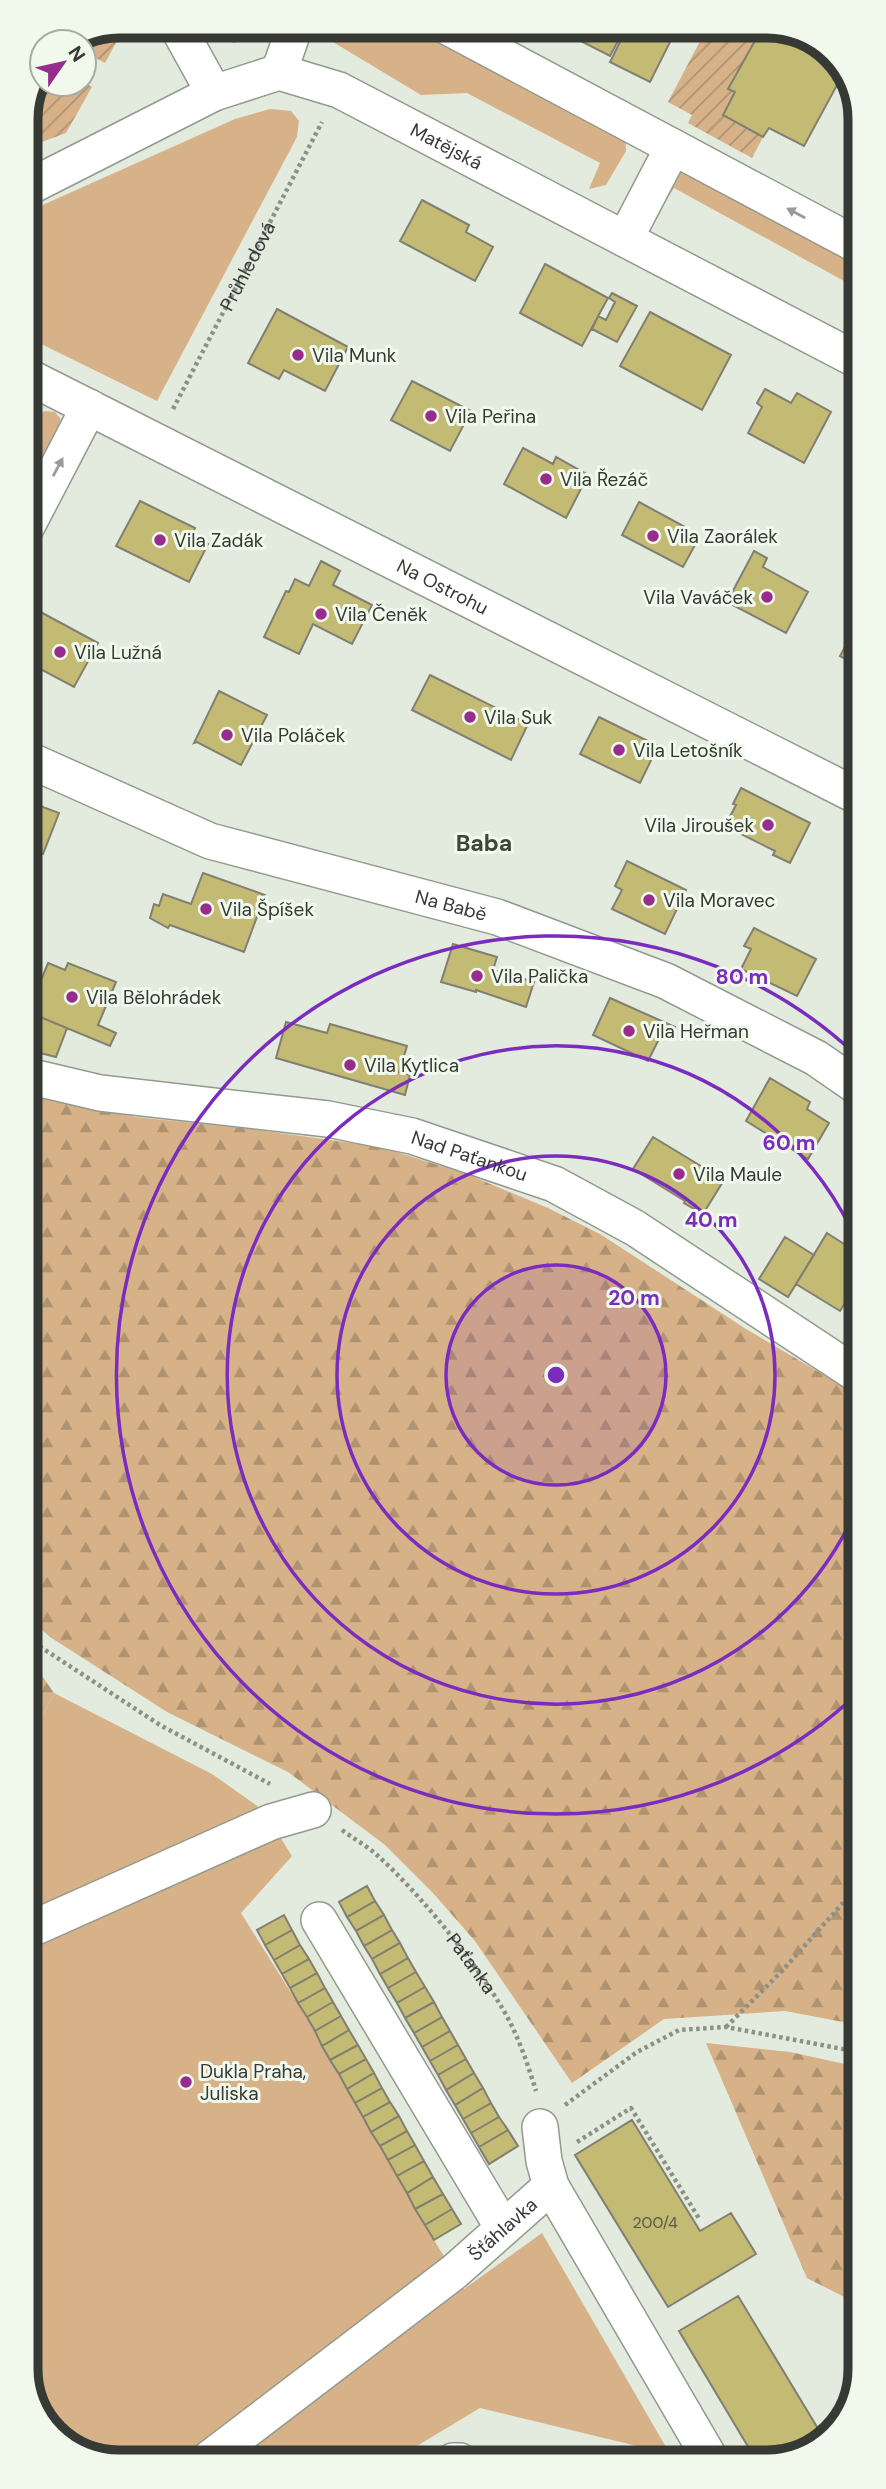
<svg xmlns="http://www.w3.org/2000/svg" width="886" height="2489" font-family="'DM Sans',sans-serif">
<defs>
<pattern id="forest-firs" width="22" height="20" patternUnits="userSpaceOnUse" patternTransform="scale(1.75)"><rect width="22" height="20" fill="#d7b288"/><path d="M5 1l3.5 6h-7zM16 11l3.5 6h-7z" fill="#af9270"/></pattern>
<pattern id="garden-furrows" width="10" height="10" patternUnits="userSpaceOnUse" patternTransform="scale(1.75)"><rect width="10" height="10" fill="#d7b288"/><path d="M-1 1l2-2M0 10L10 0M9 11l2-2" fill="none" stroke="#af9270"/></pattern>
</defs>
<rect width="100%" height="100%" fill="#e3ebde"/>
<!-- grass -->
<path fill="#d7b288" d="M 214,26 L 256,26 L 235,43 L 221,39 Z
M 319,26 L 428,26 L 625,130 L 626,151 L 606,185 L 589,189 L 600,163 L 467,93 L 421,95 L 318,33 Z
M 270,109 L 291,111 L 299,121 L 297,137 L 157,401 L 27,337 L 27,212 L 235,119 Z
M 680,160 L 857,257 L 857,288 L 674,188 L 654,220 Z
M 45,411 L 55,412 L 60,418 L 61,424 L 27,492 L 27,436 L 39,414 Z
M 54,1693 L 212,1774 L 263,1810 L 292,1856 L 241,1913 L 315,2031 L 434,2240 L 464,2289 L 542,2233 L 670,2454 L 480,2408 L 392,2461 L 113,2463 L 58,2440 L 30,2394 L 29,1743 Z"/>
<!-- forest -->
<path fill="url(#forest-firs)" d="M 28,1095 L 136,1117 L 251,1129 L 381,1147 L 469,1175 L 548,1208 L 600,1234 L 746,1329 L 858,1395 L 859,2025 L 785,2011 L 664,2019 L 572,2083 L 475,1941 L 433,1893 L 385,1845 L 288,1772 L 167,1712 L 50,1637 L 28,1618 Z
M 29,1662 L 38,1670 L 54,1693 L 29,1743 Z
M 706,2043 L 790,2052 L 859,2067 L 860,2305 L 807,2278 Z"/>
<!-- garden -->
<path fill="url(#garden-furrows)" d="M 119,26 L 125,26 L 105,63 L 84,52 L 84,42 L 81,42 Z
M 708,26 L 771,26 L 767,34 L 760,30 L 729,88 L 735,92 L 723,115 L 763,137 L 752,158 L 688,123 L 692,115 L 668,102 Z
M 42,79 L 42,84 L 84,82 L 92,87 L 66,133 L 26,148 L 26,114 Z"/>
<!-- building -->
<path fill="#c3ba73" stroke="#807f72" stroke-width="2" d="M 579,26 L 626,26 L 610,56 L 573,37 Z
M 628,26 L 678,26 L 650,82 L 610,62 Z
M 771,26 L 828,49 L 843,74 L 804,146 L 769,128 L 763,137 L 723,115 L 735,92 L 728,89 L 761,30 L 767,34 Z
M 422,200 L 469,225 L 466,232 L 493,247 L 475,281 L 400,241 Z
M 545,264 L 608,298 L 582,346 L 520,313 Z
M 612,293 L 637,306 L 617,342 L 592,329 L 598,316 L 606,320 L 615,302 L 609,298 Z
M 277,309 L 348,347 L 325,391 L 284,370 L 279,379 L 248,363 Z
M 650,312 L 731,355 L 702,410 L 620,366 Z
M 412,381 L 471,411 L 450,451 L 391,420 Z
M 765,389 L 791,403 L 797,393 L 831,412 L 804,463 L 748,433 L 762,407 L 757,403 Z
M 523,448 L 553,464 L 556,457 L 588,475 L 566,518 L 504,484 Z
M 140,501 L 195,528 L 192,535 L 208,544 L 189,582 L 116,546 Z
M 639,502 L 685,527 L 680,537 L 695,545 L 683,567 L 622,535 Z
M 754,551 L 767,558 L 763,567 L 808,592 L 786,633 L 727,602 Z
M 321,561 L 340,571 L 333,585 L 372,605 L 352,644 L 313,624 L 299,654 L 264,637 L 286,591 L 289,592 L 295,579 L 309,586 Z
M 35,609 L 98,643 L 74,687 L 27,662 L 27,623 Z
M 857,624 L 857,665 L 840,656 Z
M 430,675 L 528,724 L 511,760 L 412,710 Z
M 219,691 L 267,715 L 241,765 L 197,742 L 194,743 Z
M 599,717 L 658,746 L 640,783 L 580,754 Z
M 741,788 L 810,823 L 790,863 L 773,855 L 775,851 L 725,826 L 736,805 L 733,804 Z
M 27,801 L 59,813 L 43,854 L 27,848 Z
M 627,861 L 686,890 L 665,934 L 612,909 L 622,890 L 615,886 Z
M 203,873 L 265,895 L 244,952 L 170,925 L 168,928 L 150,918 L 154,904 L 159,906 L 163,894 L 191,904 Z
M 754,928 L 816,959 L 797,996 L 741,969 L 751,949 L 744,946 Z
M 453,944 L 497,957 L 493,970 L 534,982 L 526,1007 L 476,990 L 476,992 L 441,982 Z
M 48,963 L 65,970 L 68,963 L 116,982 L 98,1025 L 116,1033 L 110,1046 L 28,1012 Z
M 610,998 L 675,1027 L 672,1033 L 664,1029 L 648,1061 L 593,1035 Z
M 28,1012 L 67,1028 L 56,1057 L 28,1050 Z
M 286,1022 L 327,1033 L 330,1024 L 407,1046 L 399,1072 L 410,1075 L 405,1095 L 276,1058 Z
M 770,1078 L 810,1102 L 807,1109 L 829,1123 L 808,1159 L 746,1121 Z
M 653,1137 L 724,1180 L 703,1214 L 684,1203 L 685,1201 L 633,1169 Z
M 827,1233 L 858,1253 L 858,1282 L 840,1311 L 796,1284 Z
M 785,1237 L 814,1255 L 788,1297 L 759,1279 Z
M 367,1886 L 375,1901 L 347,1917 L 339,1902 Z
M 375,1901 L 384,1915 L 356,1931 L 347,1917 Z
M 284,1915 L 292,1930 L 265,1945 L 257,1930 Z
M 384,1915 L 392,1930 L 364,1946 L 356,1931 Z
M 292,1930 L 300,1945 L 274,1960 L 265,1945 Z
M 392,1930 L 400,1943 L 372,1959 L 364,1946 Z
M 400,1943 L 408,1958 L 380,1974 L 372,1959 Z
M 300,1945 L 309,1959 L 282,1974 L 274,1960 Z
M 408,1958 L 416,1972 L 388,1988 L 380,1974 Z
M 309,1959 L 317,1973 L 290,1988 L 282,1974 Z
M 416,1972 L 425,1987 L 397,2003 L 388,1988 Z
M 317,1973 L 325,1988 L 298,2003 L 290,1988 Z
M 425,1987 L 434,2002 L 405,2018 L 397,2003 Z
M 325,1988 L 333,2002 L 307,2017 L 298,2003 Z
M 333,2002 L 341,2016 L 315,2031 L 307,2017 Z
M 434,2002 L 442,2017 L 414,2033 L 405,2018 Z
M 341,2016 L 349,2030 L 322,2046 L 315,2031 Z
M 442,2017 L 450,2031 L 422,2047 L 414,2033 Z
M 349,2030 L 358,2045 L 330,2060 L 322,2046 Z
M 450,2031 L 458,2045 L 430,2061 L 422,2047 Z
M 358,2045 L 366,2059 L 339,2074 L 330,2060 Z
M 458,2045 L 466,2059 L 438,2075 L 430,2061 Z
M 366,2059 L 374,2073 L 347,2089 L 339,2074 Z
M 466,2059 L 474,2073 L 446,2090 L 438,2075 Z
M 374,2073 L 382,2088 L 355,2103 L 347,2089 Z
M 474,2073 L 483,2088 L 455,2105 L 446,2090 Z
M 382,2088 L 390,2102 L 363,2117 L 355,2103 Z
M 483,2088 L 491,2103 L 463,2119 L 455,2105 Z
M 390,2102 L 399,2116 L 371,2132 L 363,2117 Z
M 491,2103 L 499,2117 L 471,2133 L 463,2119 Z
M 399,2116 L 407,2131 L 380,2146 L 371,2132 Z
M 499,2117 L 508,2130 L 479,2147 L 471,2133 Z
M 632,2120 L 700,2231 L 731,2213 L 756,2254 L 668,2307 L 575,2155 Z
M 508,2130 L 518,2146 L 489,2164 L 479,2147 Z
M 407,2131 L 415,2145 L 388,2160 L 380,2146 Z
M 415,2145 L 424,2161 L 397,2176 L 388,2160 Z
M 424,2161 L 433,2177 L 407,2193 L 397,2176 Z
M 433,2177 L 443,2194 L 415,2209 L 407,2193 Z
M 443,2194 L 452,2209 L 425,2225 L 415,2209 Z
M 452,2209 L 461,2224 L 434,2240 L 425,2225 Z
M 738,2296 L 820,2432 L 773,2460 L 756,2460 L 679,2331 Z"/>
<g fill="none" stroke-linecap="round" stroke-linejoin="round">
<defs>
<g id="minor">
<path d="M 177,26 L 214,93"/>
<path d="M 446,26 L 673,147 L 625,239"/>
<path d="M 279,72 L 295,26"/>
<path d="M 673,147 L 857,245"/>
<path id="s3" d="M 27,188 L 214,93 L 279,72 L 339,90 L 857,360"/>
<path id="s4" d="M 27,376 L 857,796"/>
<path d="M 27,526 L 89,407"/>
<path id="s5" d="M 27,759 L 210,841 L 497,917 L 666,981 L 816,1058 L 858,1087"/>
<path id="s6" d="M 28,1076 L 100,1093 L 328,1119 L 412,1136 L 554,1184 L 635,1228 L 858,1375"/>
<path d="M 319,1920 L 503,2228"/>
<path d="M 29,1930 L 271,1822 L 313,1810"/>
<path d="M 540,2127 L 544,2161 L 551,2186 L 711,2460"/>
<path d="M 453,2461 L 460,2461"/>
<path id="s7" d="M 205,2462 L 454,2272 L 551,2186"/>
</g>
</defs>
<!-- minor casing -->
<use href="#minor" stroke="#929a8e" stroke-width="38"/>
<!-- path -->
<g stroke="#8c9188" stroke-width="4.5" stroke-dasharray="3.5 3.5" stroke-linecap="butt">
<path id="s1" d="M 173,409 L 322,122"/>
<path d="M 29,1637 L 39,1646 L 160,1725 L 270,1784"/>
<path id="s2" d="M 342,1830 C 354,1839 367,1846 377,1855 C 420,1894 471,1957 501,2006 C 517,2032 527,2062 536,2091"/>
<path d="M 726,2027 L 782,1971 L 859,1885"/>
<path d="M 565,2105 L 637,2052 L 679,2030 L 726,2027 L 859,2052"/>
<path d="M 577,2142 L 631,2108 L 700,2220"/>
</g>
<!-- minor -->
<use href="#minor" stroke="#fff" stroke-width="35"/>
</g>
<!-- one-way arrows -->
<defs><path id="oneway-solid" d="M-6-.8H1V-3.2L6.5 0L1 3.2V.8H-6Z" transform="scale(1.75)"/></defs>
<g fill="#9a9c9a">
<use href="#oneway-solid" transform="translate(796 213) rotate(-152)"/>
<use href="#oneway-solid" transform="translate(58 467) rotate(-62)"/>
</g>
<!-- distance rings -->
<circle cx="556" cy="1375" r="110" fill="#7b2cbf" fill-opacity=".12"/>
<g fill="none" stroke="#7b2cbf" stroke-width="3.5">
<circle cx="556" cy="1375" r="110"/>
<circle cx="556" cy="1375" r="219"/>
<path d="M858 1506A329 329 0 1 1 858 1244"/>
<path d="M858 1693A439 439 0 1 1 855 1054"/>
</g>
<!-- markers -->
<g fill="#982c8d" stroke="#f0f9ec" stroke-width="2.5">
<circle cx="298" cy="355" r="7"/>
<circle cx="431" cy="416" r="7"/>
<circle cx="546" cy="479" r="7"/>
<circle cx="653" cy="536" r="7"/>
<circle cx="160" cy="540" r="7"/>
<circle cx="767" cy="597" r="7"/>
<circle cx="321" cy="614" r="7"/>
<circle cx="60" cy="652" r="7"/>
<circle cx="470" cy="717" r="7"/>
<circle cx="227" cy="735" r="7"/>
<circle cx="619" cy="750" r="7"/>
<circle cx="768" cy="825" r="7"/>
<circle cx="649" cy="900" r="7"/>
<circle cx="206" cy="909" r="7"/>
<circle cx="477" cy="976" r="7"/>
<circle cx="72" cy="997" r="7"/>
<circle cx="629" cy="1031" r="7"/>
<circle cx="350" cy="1065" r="7"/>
<circle cx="679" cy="1174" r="7"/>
<circle cx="186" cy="2082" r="7"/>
</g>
<g text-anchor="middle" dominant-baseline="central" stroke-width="6" stroke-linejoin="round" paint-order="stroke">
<!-- number labels -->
<g font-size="16" fill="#595944">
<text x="655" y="2222">200/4</text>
</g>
<!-- street labels -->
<g font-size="19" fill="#363934" stroke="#f0f9ec">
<text stroke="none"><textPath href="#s3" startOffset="462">Matějská</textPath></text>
<text stroke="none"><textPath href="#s1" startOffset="161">Průhledová</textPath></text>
<text stroke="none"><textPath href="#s4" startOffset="466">Na Ostrohu</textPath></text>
<text stroke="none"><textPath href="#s5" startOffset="450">Na Babě</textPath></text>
<text stroke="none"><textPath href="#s6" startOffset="450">Nad Paťankou</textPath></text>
<text stroke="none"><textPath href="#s2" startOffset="187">Paťanka</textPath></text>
<text stroke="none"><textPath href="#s7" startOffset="378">Šťáhlavka</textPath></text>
</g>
<!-- poi labels -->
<g font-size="19" fill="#363934" stroke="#f0f9ec" text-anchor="start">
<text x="312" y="355">Vila Munk</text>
<text x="445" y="416">Vila Peřina</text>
<text x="560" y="479">Vila Řezáč</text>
<text x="667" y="536">Vila Zaorálek</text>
<text x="174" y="540">Vila Zadák</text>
<text x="753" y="597" text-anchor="end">Vila Vaváček</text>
<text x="335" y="614">Vila Čeněk</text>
<text x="74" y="652">Vila Lužná</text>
<text x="484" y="717">Vila Suk</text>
<text x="241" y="735">Vila Poláček</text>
<text x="633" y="750">Vila Letošník</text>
<text x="754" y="825" text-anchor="end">Vila Jiroušek</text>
<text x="663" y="900">Vila Moravec</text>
<text x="220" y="909">Vila Špíšek</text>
<text x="491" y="976">Vila Palička</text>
<text x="86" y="997">Vila Bělohrádek</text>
<text x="643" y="1031">Vila Heřman</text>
<text x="364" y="1065">Vila Kytlica</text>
<text x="693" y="1174">Vila Maule</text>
<text x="200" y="2071">Dukla Praha,<tspan x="200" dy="22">Juliska</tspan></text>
</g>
<!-- quarter labels -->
<g font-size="23" font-weight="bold" fill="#3d4439" stroke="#f0f9ec">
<text x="484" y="843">Baba</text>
</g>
</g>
<!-- crop -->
<path d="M0 0H886V2489H0ZM119 38H767A81 81 0 0 1 848 119V2369A81 81 0 0 1 767 2450H119A81 81 0 0 1 38 2369V119A81 81 0 0 1 119 38Z" fill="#f0f9ec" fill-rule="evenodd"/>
<path fill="none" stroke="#363934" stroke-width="9" d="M119 38H767A81 81 0 0 1 848 119V2369A81 81 0 0 1 767 2450H119A81 81 0 0 1 38 2369V119A81 81 0 0 1 119 38Z"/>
<circle cx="556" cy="1375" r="10" fill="#7b2cbf" stroke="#f0f9ec" stroke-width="3.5"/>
<g font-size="21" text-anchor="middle" font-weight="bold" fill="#7b2cbf" stroke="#f0f9ec" stroke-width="6" stroke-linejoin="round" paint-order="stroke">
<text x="742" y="984">80 m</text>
<text x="789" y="1150">60 m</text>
<text x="711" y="1227">40 m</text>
<text x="634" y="1305">20 m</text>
</g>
<!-- north arrow -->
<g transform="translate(63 63) rotate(56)"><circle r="33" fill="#f0f9ec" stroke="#a6aca2" stroke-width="2"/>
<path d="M0-5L12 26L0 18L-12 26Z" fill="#982c8d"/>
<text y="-10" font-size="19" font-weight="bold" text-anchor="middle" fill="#363934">N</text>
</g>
</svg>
